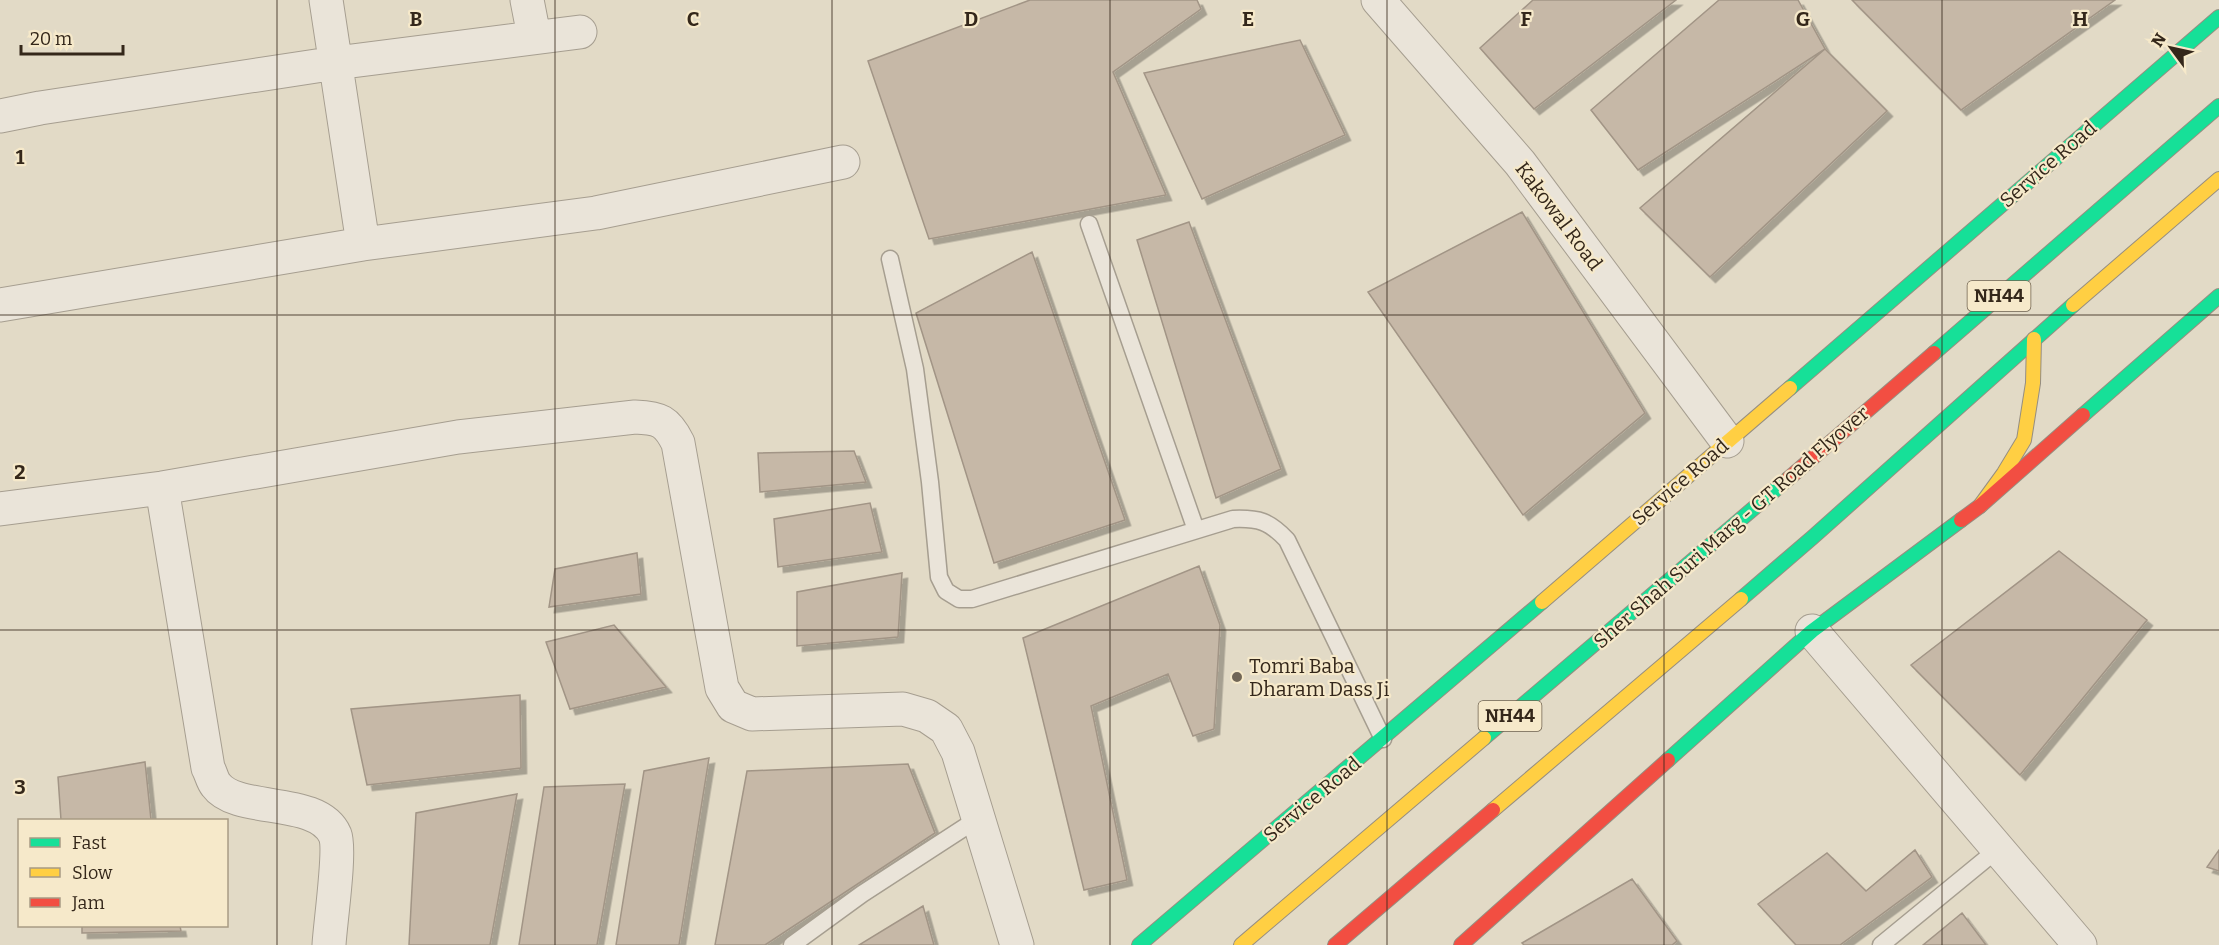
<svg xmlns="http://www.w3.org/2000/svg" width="2219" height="945" font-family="Bitter,serif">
<defs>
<filter id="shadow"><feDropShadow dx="5.5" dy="5.5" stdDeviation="0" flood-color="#0004"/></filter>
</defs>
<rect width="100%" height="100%" fill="#e2dac6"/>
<!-- building -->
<path fill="#c6b8a7" stroke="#a29586" stroke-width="1.5" filter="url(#shadow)" d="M 1030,0 L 1197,0 L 1201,9 L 1113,72 L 1166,195 L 929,239 L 868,61 Z
M 1533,0 L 1676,0 L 1534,109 L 1480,48 Z
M 1719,0 L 1798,0 L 1825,49 L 1638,170 L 1591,110 Z
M 1852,0 L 2115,0 L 1961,110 Z
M 1300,40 L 1345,135 L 1202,199 L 1144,73 Z
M 1825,49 L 1887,111 L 1710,277 L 1640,208 Z
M 1522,212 L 1645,413 L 1523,515 L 1368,292 Z
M 1189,222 L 1281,469 L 1216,498 L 1137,240 Z
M 1032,252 L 1125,520 L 994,563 L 916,313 Z
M 854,451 L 866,482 L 760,492 L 758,453 Z
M 870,503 L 882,552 L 778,567 L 774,519 Z
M 2059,551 L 2147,620 L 2020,775 L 1911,665 Z
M 637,553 L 641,594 L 549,607 L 555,569 Z
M 1199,566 L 1220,625 L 1214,729 L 1193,736 L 1168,674 L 1091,706 L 1127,880 L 1084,890 L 1023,638 Z
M 902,573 L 898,637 L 797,646 L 797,592 Z
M 614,625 L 666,687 L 570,709 L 546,642 Z
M 520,695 L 521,768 L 367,785 L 351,709 Z
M 709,758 L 679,945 L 616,945 L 644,771 Z
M 145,762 L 151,820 L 61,820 L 58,777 Z
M 908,764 L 935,833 L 765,945 L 715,945 L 747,771 Z
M 625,784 L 597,945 L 519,945 L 544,787 Z
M 517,794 L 490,945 L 409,945 L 416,813 Z
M 1915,850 L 1932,877 L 1840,945 L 1796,945 L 1758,904 L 1827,853 L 1866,891 Z
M 2219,850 L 2219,871 L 2207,867 Z
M 1632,879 L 1677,941 L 1672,945 L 1524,945 L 1522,943 Z
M 923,906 L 934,945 L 859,945 Z
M 1962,913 L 1986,945 L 1923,945 Z
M 82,926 L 180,926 L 181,931 L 82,933 Z"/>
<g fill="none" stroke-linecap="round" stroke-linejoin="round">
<defs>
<path id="lane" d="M 1089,224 L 1196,530
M 890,259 L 915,369 L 930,482 L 939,577 L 946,591 L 959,599 L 972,599 L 1233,519 C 1259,518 1269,521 1287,540 L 1383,739
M 792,945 L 862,894 L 979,818
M 1881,945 L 1998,849"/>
<path id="street" d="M 326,0 L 363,244
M 527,0 L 534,36
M 1378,0 L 1520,163 L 1727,441
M 0,116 L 40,108 L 336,63 L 580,32
M 0,305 L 363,244 L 596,213 L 843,162
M 162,488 L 208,768 C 211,773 212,780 216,785 C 237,814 318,796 335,835 C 341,850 330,925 329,945
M 0,509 L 162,488 L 458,437 L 635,417 C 660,418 667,421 678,443 L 722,688 L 733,706 L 752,714 L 903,709 L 927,716 L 946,729 L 958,752 L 1017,945
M 1812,631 L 2080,945"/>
<path id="fast" d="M 1934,353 L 2219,106
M 1790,388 L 2219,17
M 2083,415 L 2219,296
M 1741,599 L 1813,537 L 2073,305
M 1484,738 L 1788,479
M 1668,760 L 1812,631 L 1961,520
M 1139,945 L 1542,602"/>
<path id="slow" d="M 2073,305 L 2219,179
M 1980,506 L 2004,473 L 2024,440 L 2033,383 L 2034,339
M 1542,602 L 1790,388
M 1493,810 L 1741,599
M 1241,945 L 1484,738"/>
<path id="jam" d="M 1788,479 L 1934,353
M 1961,520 L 1980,506 L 2083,415
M 1335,945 L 1493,810
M 1461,945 L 1668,760"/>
</defs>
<!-- lane casing -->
<use href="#lane" stroke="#a69e90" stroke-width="19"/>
<!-- street casing -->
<use href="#street" stroke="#a69e90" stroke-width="35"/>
<!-- fast casing -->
<use href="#fast" stroke="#968e80" stroke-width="16"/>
<!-- slow casing -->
<use href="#slow" stroke="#968e80" stroke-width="16"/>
<!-- jam casing -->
<use href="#jam" stroke="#968e80" stroke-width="16"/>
<!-- lane -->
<use href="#lane" stroke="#eae4d9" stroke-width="16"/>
<!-- street -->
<use href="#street" stroke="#eae4d9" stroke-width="33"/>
<!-- fast -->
<use href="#fast" stroke="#16e098" stroke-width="14"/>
<!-- slow -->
<use href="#slow" stroke="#ffcf43" stroke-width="14"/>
<!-- jam -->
<use href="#jam" stroke="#f24e42" stroke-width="14"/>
</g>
<!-- grid -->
<path fill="none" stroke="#34271a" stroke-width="1.5" stroke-opacity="0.55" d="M 277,0 L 277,945M 555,0 L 555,945M 832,0 L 832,945M 1110,0 L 1110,945M 1387,0 L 1387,945M 1664,0 L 1664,945M 1942,0 L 1942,945M 0,315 L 2219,315M 0,630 L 2219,630"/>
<!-- markers -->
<circle fill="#716656" stroke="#f6e9ca" stroke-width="2" cx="1237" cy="677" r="6"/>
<g text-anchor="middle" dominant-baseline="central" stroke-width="4.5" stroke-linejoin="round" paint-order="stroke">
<!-- shield labels -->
<g fill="#f6e9ca" stroke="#6e614f" stroke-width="1.5">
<rect x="1967.5" y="281" width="63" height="30" rx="4.5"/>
<rect x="1478.5" y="701" width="63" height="30" rx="4.5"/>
</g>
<g font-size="18" font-weight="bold" fill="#34271a">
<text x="1999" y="296">NH44</text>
<text x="1510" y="716">NH44</text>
</g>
<!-- street labels -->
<g font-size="20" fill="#34271a" stroke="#f6e9ca">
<text transform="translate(2048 164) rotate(-41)">Service Road</text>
<text transform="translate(1559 216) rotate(53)">Kakowal Road</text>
<text transform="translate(1680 482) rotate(-41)">Service Road</text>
<text transform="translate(1731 527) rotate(-41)">Sher Shah Suri Marg - GT Road Flyover</text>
<text transform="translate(1312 799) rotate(-40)">Service Road</text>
</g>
<!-- poi labels -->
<g font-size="20" fill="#34271a" stroke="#f6e9ca" text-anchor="start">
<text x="1249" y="666">Tomri Baba<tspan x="1249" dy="23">Dharam Dass Ji</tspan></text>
</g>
</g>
<g font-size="20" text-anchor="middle" font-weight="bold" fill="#34271a" stroke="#f6e9ca" stroke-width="4.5" stroke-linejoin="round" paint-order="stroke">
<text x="416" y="26">B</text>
<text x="693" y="26">C</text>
<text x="971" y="26">D</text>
<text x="1248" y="26">E</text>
<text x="1526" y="26">F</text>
<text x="1803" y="26">G</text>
<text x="2080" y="26">H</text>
<text x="20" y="164">1</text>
<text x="20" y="479">2</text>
<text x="20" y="794">3</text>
</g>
<!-- legend -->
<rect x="18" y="819" width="210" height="108" fill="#f6e9ca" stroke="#a89b84" stroke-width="1.5"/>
<rect x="30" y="838" width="30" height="9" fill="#16e098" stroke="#a89b84" stroke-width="1.5"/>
<text x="72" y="849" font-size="18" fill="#34271a">Fast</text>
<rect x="30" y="868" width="30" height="9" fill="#ffcf43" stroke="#a89b84" stroke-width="1.5"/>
<text x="72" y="879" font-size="18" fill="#34271a">Slow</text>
<rect x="30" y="898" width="30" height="9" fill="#f24e42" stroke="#a89b84" stroke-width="1.5"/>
<text x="72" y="909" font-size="18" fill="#34271a">Jam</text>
<!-- north arrow -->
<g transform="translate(2171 48) rotate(303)" stroke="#f6e9ca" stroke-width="4.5" paint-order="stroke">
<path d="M0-4.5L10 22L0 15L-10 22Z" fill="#34271a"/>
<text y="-9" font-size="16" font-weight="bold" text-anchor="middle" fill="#34271a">N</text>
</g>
<!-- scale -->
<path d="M21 45v9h102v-9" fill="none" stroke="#34271a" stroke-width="3"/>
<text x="30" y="45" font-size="18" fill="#34271a" stroke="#f6e9ca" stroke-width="4.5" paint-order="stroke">20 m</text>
</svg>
